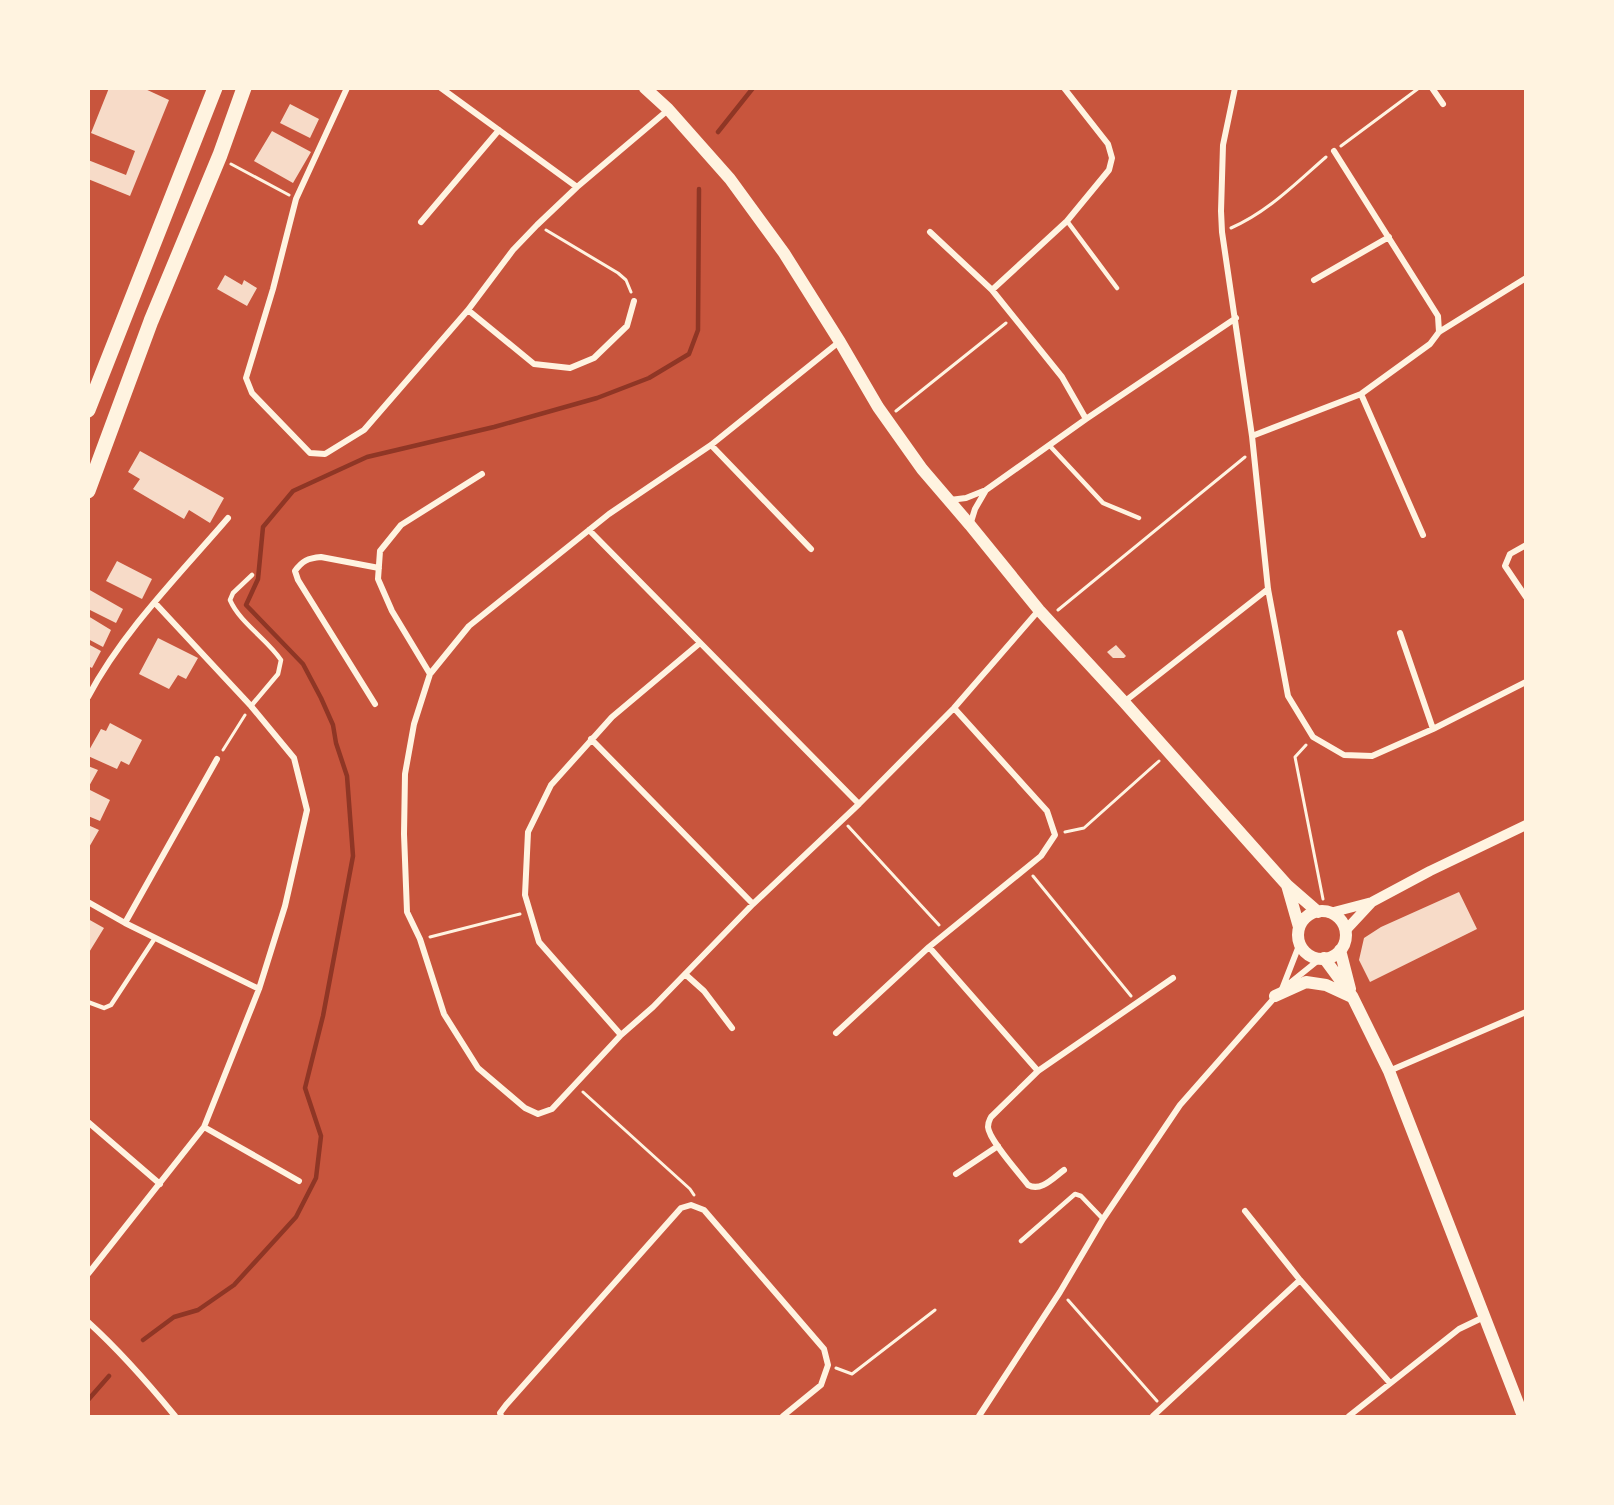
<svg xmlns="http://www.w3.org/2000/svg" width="1614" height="1505" font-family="'Sofia Sans Condensed',sans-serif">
<rect width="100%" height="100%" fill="#c8553d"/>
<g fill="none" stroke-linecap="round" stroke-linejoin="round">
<!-- stream -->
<path stroke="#8f3625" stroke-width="4.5" d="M 718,132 L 753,88
M 143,1340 L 174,1317 L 198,1310 L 234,1285 L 296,1217 L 316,1178 L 321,1136 L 305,1088 L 323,1016 L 353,856 L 347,776 L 336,743 L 333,725 L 321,698 L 303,664 L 246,605 L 258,579 L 263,527 L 293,491 L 367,457 L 494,427 L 597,398 L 649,378 L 689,354 L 698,330 L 699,189
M 88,1400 L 109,1376"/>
</g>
<!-- building -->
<path fill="#f7dbc8" d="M 109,88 L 143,88 L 169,100 L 130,196 L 88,179 L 88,160 L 126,175 L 135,151 L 91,133 Z
M 290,104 L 319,119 L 310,138 L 280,123 Z
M 272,131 L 311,152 L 293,183 L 254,161 Z
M 225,275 L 242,285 L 244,280 L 257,288 L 247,306 L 217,289 Z
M 140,451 L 224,498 L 210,523 L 189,510 L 184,519 L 133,489 L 140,479 L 128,472 Z
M 117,561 L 152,579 L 142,599 L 106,581 Z
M 88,589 L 123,609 L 116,623 L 88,609 L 90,599 L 88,598 Z
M 88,616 L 111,630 L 103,647 L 88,639 Z
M 158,638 L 198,658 L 186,679 L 178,675 L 169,689 L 139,674 Z
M 88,644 L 101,651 L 92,668 L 88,666 Z
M 1116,645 L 1126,656 L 1124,658 L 1113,658 L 1107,652 Z
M 110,723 L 142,740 L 129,765 L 121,761 L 117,769 L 88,756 L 88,752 L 101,729 L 106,731 Z
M 88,766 L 98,770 L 88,788 Z
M 88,789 L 110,800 L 100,821 L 88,816 Z
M 88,825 L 99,830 L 88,849 Z
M 1459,892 L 1477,929 L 1370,982 L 1359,960 L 1364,938 L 1381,927 Z
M 88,919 L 104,928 L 88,954 Z"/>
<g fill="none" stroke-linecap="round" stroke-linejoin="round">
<!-- path -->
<path stroke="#fff3e0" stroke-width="3" d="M 1341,146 L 1419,88
M 231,164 L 289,195
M 1231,228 C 1268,212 1296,183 1326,157
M 546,230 L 618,273 L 626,280 L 631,292
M 896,411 L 1006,323
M 1058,610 L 1245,457
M 1306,745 L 1295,757 L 1323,899
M 223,750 L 245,715
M 848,826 L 939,925
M 1065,832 L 1084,828 L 1159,761
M 1033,876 L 1131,996
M 430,937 L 520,914
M 583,1092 L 690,1189 L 694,1195
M 1068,1300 L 1157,1401
M 836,1368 L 852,1374 L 935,1310"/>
<!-- service -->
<path stroke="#fff3e0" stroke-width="4.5" d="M 1067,221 L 1117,288
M 1049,445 L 1103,503 L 1139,518
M 251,706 L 278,674 L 281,660 C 267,639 240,623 230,600 L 233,593 L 252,575
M 88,1002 L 104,1008 L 111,1005 L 155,938
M 1021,1241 L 1075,1194 L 1081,1196 L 1103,1219"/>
<!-- minor -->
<path stroke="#fff3e0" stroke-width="6" d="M 347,88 L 296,199 L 273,289 L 246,378 L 252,393 L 310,453 L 325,454 L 364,430 L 468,310 L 513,250 L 537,225 L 577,187 L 668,110
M 441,88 L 577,187
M 1235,88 L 1223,145 L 1221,211 L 1222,232 L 1252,436 L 1268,589 L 1288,696 L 1313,737 L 1344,755 L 1372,756 L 1433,729 L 1526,682
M 1432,88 L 1443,104
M 1334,151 L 1438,316 L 1439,332
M 421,222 L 499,130
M 930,232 L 992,290 L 1062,377 L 1086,419
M 1314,280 L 1389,237
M 992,290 L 1067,221 L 1109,170 L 1112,158 L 1108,144 L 1064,88
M 468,310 L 534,364 L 570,368 L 594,358 L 627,326 L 634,301
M 839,342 L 711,445 L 609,514 L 469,626 L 430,674 L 414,724 L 405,774 L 404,834 L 407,912 L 420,939 L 444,1014 L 478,1068 L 525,1108 L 538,1114 L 552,1109 L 621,1035 L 653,1007 L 753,904 L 859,804 L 954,708 L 1039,610
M 1361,394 L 1423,535
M 1252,436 L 1361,394 L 1430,344 L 1439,332 L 1526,278
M 711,445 L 811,549
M 950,500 L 966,498 L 986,490 L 1086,419 L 1236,318
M 970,525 L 975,509 L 986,490
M 589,530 L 859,804
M 1526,545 L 1510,554 L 1505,566 L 1526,597
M 1400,633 L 1433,729
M 430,674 L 392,611 L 378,579 L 380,551 L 401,525 L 482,474
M 88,697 C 123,631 179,575 228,518
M 1124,702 L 1268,589
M 375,704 L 298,580 L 295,571 C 302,561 308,558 321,557 L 379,568
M 591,739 L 753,904
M 88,902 L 125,923 L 259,989
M 125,923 L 217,759
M 929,947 L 1038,1071
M 685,974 L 704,991 L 732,1028
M 1285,987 L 1321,958
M 1282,989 L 1300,943
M 836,1033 L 929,947 L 1041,856 L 1055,835 L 1047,811 L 954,708
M 621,1035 L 539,942 L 525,895 L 528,832 L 551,785 L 612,717 L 700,643
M 1389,1071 L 1526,1012
M 88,1122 L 160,1184
M 204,1127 L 299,1181
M 1064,1170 C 1053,1178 1041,1192 1028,1185 C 1019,1173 989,1140 988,1127 C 988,1122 989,1121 991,1117 L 1038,1071 L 1173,978
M 956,1174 L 998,1146
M 1245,1211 L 1300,1280 L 1390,1383
M 88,1274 L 204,1127 L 259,989 L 285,906 L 307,810 L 294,758 L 251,706 L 155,603
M 88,1322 C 120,1351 148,1383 175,1416
M 501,1416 L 500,1413 L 506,1405 L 681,1208 L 691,1205 L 704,1210 L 824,1349 L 828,1365 L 821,1385 L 783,1416
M 979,1416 L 1060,1292 L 1103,1219 L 1180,1105 L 1276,996
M 1153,1416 L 1300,1280
M 1349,1416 L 1459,1329 L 1484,1317"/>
<!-- tertiary -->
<path stroke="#fff3e0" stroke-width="10" d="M 1330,913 L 1372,902 L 1430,871 L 1526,825
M 1345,931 L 1372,902"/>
<!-- secondary -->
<path stroke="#fff3e0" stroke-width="12" d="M 645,88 L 668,109 L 730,179 L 784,253 L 840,342 L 878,407 L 922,469 L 970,525 L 1039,610 L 1124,702 L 1287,885 L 1318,912
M 1287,885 L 1299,927
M1298 935a24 24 0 1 1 48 0a24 24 0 1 1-48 0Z
M 1340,950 L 1350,989
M 1324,958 L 1352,996 L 1389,1071 L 1523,1416
M 1275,996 L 1306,982 L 1326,985 L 1352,997"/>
<!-- primary -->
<path stroke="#fff3e0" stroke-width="15" d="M 88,410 L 215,88
M 88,491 L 151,321 L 220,155 L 244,88"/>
</g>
<!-- border -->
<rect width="1614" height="1505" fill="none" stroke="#fff3e0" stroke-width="180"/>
</svg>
